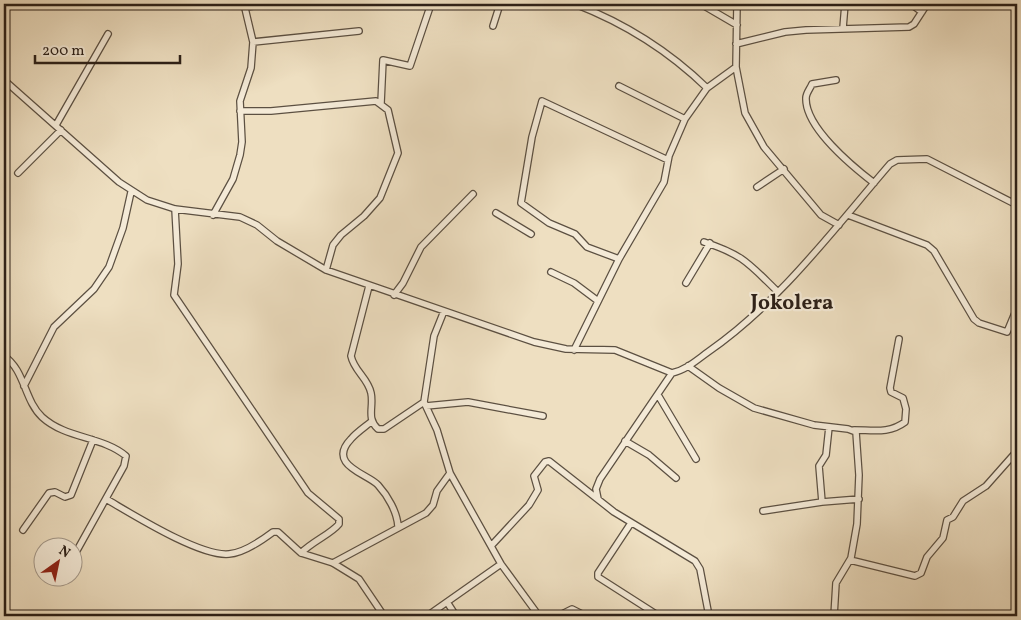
<svg xmlns="http://www.w3.org/2000/svg" width="1021" height="620" font-family="Vollkorn,serif">
<rect width="100%" height="100%" fill="#eedfc1"/>
<filter id="stains"><feTurbulence type="fractalNoise" baseFrequency=".004" numOctaves="4"/><feColorMatrix values="0 0 0 0 .2 0 0 0 0 .09 0 0 0 0 .02 0 0 0 .5 -.17"/></filter>
<radialGradient id="worn" r=".72"><stop offset=".6" stop-color="#630" stop-opacity="0"/><stop offset="1" stop-color="#630" stop-opacity=".3"/></radialGradient>
<g fill="none" stroke-linecap="round" stroke-linejoin="round">
<defs>
<path id="minor" d="M 575,4 C 624,23 669,51 707,88
M 701,4 L 737,25
M 911,4 L 922,12
M 245,7 L 272,4
M 493,26 L 500,4
M 843,28 L 845,4
M 253,42 L 359,31
M 736,44 L 785,32 L 806,30 L 909,27 L 914,24 L 927,4
M 736,67 L 745,113 L 764,147 L 821,215 L 839,225
M 4,80 L 119,182 L 147,200 L 175,209 L 240,217 L 257,225 L 277,241 L 326,270 L 534,342 L 566,349 L 615,350 L 672,373 C 686,370 697,360 708,352 C 780,302 833,230 890,164 L 897,160 L 927,159 L 1017,205
M 836,80 L 812,84 C 810,89 806,93 806,98 C 805,127 852,166 874,183
M 619,86 L 685,119
M 381,103 L 383,60 L 410,66 L 431,4
M 240,111 L 271,111 L 376,101 L 388,110 L 398,153 L 380,198 L 364,216 L 341,235 L 333,245 L 326,270
M 56,125 L 108,34
M 18,173 L 61,130
M 757,187 L 784,169
M 175,209 L 178,264 L 174,295 L 308,493 L 339,519 L 339,524 C 331,534 313,541 301,553
M 496,213 L 531,234
M 213,215 L 233,179 L 240,155 L 242,142 L 240,101 L 251,68 L 253,42 L 244,4
M 848,215 L 927,245 L 934,251 L 974,319 L 979,323 L 1007,332 L 1017,308
M 704,242 C 744,255 749,264 778,292
M 619,259 L 587,247 L 575,234 L 549,223 L 521,203 L 532,137 L 542,101 L 668,160
M 551,272 L 574,283 L 598,301
M 686,283 L 710,243
M 369,286 L 351,356 C 354,371 368,378 371,393 C 374,407 366,418 378,429 L 384,429 L 424,402
M 394,295 L 403,283 L 421,247 L 473,194
M 444,311 L 434,336 L 424,402 L 437,430 L 450,473 L 501,564 L 539,616
M 574,350 L 619,259 L 664,182 L 669,156 L 685,119 L 707,88 L 736,67 L 737,4
M 4,356 C 25,370 24,400 42,417 C 66,439 102,436 126,456 L 124,466 L 75,554
M 688,366 L 719,388 L 754,408 L 814,425 L 848,429 L 856,432 L 859,475 L 857,524 L 851,558 L 836,583 L 834,616
M 24,386 L 54,327 L 94,289 L 109,267 L 123,228 L 131,192
M 658,395 L 696,459
M 426,406 L 468,402 L 543,416
M 372,421 C 365,427 357,432 351,439 C 326,465 368,474 378,485 C 388,496 397,512 398,526
M 829,427 L 826,455 L 819,466 L 822,502 L 859,499
M 854,430 C 873,430 889,434 905,422 L 906,409 L 903,398 L 891,392 L 890,388 L 899,339
M 625,441 L 649,455 L 676,478
M 106,499 C 132,514 200,557 229,554 C 244,553 261,541 273,532 L 278,532 L 301,553 L 333,563 L 359,579 L 384,616
M 598,499 L 596,489 L 600,479 L 672,373
M 763,511 L 822,502
M 631,523 L 598,573 L 598,577 L 659,616
M 23,530 L 49,493 L 55,492 L 65,497 L 71,495 L 93,440
M 491,546 L 529,505 L 538,490 L 534,476 L 545,462 L 549,461 L 614,512 L 695,561 L 700,569 L 709,616
M 850,560 L 915,576 L 921,573 L 927,557 L 943,538 L 947,520 L 953,517 L 963,501 L 986,486 L 1017,451
M 333,563 L 426,513 L 433,505 L 437,491 L 450,473
M 447,602 L 456,616
M 427,616 L 501,564
M 558,616 L 572,609 L 586,616"/>
</defs>
<!-- minor casing -->
<use href="#minor" stroke="#5c5042" stroke-width="8"/>
<!-- minor -->
<use href="#minor" stroke="#f4ead7" stroke-width="5.5"/>
</g>
<g text-anchor="middle" dominant-baseline="central" stroke-width="4.5" stroke-linejoin="round" paint-order="stroke">
<!-- quarter labels -->
<g font-size="21" font-weight="bold" fill="#2c2018" stroke="#f4ead7">
<text x="792" y="303">Jokolera</text>
</g>
</g>
<!-- margin -->
<rect width="1021" height="620" fill="none" stroke="#eedfc1" stroke-width="20"/>
<rect x="5" y="5" width="1011" height="610" fill="none" stroke="#2c2018" stroke-width="2.5"/>
<rect x="10" y="10" width="1001" height="600" fill="none" stroke="#2c2018"/>
<!-- north arrow -->
<g transform="translate(58 562) rotate(33)"><circle r="24" fill="#f4ead7" stroke="#a4998b"/>
<path d="M0-4L9 19L0 12L-9 19Z" fill="#8f2418"/>
<text y="-8" font-size="14" font-weight="bold" text-anchor="middle" fill="#2c2018">N</text>
</g>
<!-- scale -->
<path d="M35 55v8h145v-8" fill="none" stroke="#2c2018" stroke-width="2.5"/>
<text x="42" y="55" font-size="15" fill="#2c2018" stroke="#f4ead7" stroke-width="4" paint-order="stroke">200 m</text>
<rect width="100%" height="100%" filter="url(#stains)"/>
<rect width="100%" height="100%" fill="url(#worn)"/>
</svg>
